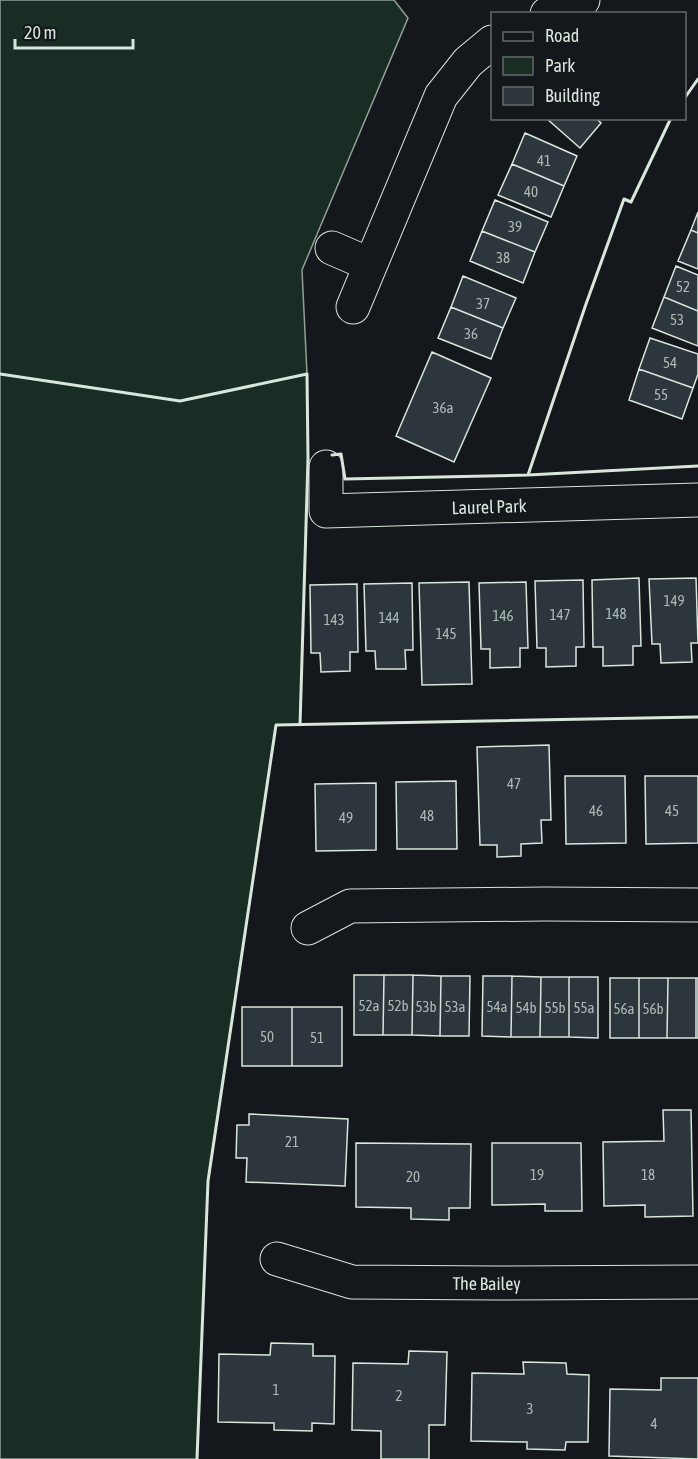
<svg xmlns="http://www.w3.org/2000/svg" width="698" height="1459" font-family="'Asap Condensed',sans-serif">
<rect width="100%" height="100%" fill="#14181c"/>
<!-- green -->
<path fill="#1a2d24" stroke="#939e99" stroke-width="1.5" d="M 0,0 L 394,0 L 408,18 L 302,270 L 307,374 L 308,459 L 300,725 L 276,725 L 208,1181 L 197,1459 L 0,1459 Z"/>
<!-- building -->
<path fill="#2c363c" stroke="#d8e6dc" stroke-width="1.5" d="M 546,118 L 596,118 L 601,123 L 580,148 Z
M 525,133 L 577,156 L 564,186 L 512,164 Z
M 512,164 L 564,186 L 551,217 L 498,195 Z
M 495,200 L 548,222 L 535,252 L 482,231 Z
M 698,212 L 698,233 L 691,230 Z
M 691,230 L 698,233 L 698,269 L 678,261 Z
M 482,231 L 535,252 L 523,283 L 470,261 Z
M 676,266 L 698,275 L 698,311 L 664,297 Z
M 463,276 L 516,298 L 503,328 L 451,307 Z
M 664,297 L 698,311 L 698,346 L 652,328 Z
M 451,307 L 503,328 L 491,359 L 438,338 Z
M 650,338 L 698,354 L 698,374 L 693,388 L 639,369 Z
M 432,352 L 491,378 L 454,462 L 396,436 Z
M 639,369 L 693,388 L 682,419 L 629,400 Z
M 639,578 L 641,646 L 633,646 L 633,665 L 603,666 L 603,647 L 593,647 L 592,580 Z
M 696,578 L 698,643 L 691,643 L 692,662 L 661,663 L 660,644 L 652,644 L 649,579 Z
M 583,580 L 584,647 L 576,647 L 576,666 L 546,667 L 546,648 L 537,648 L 535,581 Z
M 469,582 L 472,684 L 422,685 L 419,583 Z
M 526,582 L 528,648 L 520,648 L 520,667 L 490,668 L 490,649 L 481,649 L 479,583 Z
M 412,583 L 413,650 L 405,650 L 406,669 L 376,669 L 375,651 L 366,651 L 364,584 Z
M 357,584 L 358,652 L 350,652 L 350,671 L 321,672 L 320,653 L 311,653 L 310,585 Z
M 549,745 L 551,820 L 541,820 L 542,843 L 521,844 L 521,856 L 497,857 L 497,845 L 480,845 L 477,747 Z
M 565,776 L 625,776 L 626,843 L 566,844 Z
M 645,776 L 698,776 L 698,843 L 646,844 Z
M 456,781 L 457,849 L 397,849 L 396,782 Z
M 376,783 L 376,850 L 316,851 L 315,784 Z
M 354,975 L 384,975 L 383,1035 L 354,1035 Z
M 384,975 L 413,975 L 412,1035 L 383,1035 Z
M 413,975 L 441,976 L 440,1036 L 412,1035 Z
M 441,976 L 470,976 L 469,1036 L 440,1036 Z
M 483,976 L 512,976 L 511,1037 L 482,1036 Z
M 512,976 L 541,977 L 540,1037 L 511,1037 Z
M 541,977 L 569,977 L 569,1037 L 540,1037 Z
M 569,977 L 598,977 L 598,1038 L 569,1037 Z
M 610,978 L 639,978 L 639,1038 L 610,1038 Z
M 639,978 L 668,978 L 667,1038 L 639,1038 Z
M 668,978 L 696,978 L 696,1038 L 667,1038 Z
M 696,978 L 698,978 L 698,1038 L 696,1038 Z
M 242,1007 L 292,1007 L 292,1066 L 242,1066 Z
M 292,1007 L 342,1007 L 342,1066 L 292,1066 Z
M 663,1110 L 691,1110 L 693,1216 L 645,1217 L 645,1205 L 604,1206 L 603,1142 L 664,1141 Z
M 249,1114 L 348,1119 L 345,1186 L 246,1182 L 247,1158 L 236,1158 L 237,1125 L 249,1125 Z
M 356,1143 L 471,1144 L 470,1208 L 449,1208 L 449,1220 L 411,1219 L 411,1208 L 356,1207 Z
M 492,1143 L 581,1143 L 582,1211 L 545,1211 L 545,1204 L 492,1205 Z
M 271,1343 L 313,1344 L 313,1356 L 335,1356 L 334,1424 L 312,1423 L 312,1431 L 274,1430 L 274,1423 L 218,1422 L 219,1354 L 270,1355 Z
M 409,1351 L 447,1352 L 445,1425 L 429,1425 L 429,1459 L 381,1459 L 381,1431 L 352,1430 L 353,1363 L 408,1364 Z
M 523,1362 L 566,1363 L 567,1374 L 589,1375 L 588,1442 L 566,1442 L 565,1450 L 527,1449 L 527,1442 L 471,1441 L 472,1373 L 524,1374 Z
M 661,1378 L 698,1378 L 698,1459 L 609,1456 L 610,1389 L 661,1390 Z"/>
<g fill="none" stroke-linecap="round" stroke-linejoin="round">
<defs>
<g id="minor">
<path d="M 547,14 L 583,0"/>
<path d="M 332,248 L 369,264"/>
<path d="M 353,307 L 441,96 L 468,62 L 492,42"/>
<path id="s1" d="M 326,467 L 326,511 L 698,500"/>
<path d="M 308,928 L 350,906 L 545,904 L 698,905"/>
<path id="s2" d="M 277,1259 L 352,1282 L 496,1283 L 698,1282"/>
</g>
</defs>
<!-- minor casing -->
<use href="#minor" stroke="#d8e6dc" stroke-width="35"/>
<!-- minor -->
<use href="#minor" stroke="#14181c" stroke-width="33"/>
<!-- wall -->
<path stroke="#d8e6dc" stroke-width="3" d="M 684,99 L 698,79
M 0,374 L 180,401 L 307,374 L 308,459 L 300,725
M 332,455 L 341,454 L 345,479 L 528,475 L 698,466
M 528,475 L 586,304 L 624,199 L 631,202 L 671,118
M 197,1459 L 208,1181 L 276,725 L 698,717"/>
</g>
<g text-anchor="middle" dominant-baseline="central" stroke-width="4.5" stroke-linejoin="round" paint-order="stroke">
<!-- number labels -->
<g font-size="15" fill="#adbab4">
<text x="544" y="160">41</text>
<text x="531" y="191">40</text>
<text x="515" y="226">39</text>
<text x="503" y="257">38</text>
<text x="683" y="286">52</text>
<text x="483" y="303">37</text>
<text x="677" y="319">53</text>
<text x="471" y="333">36</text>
<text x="670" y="362">54</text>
<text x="661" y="394">55</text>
<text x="443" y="407">36a</text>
<text x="674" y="600">149</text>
<text x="616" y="613">148</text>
<text x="560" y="614">147</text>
<text x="503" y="615">146</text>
<text x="389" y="617">144</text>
<text x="334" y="619">143</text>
<text x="446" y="633">145</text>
<text x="514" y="783">47</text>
<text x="596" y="810">46</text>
<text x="672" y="810">45</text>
<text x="427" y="815">48</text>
<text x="346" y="817">49</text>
<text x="369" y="1005">52a</text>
<text x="398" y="1005">52b</text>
<text x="426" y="1006">53b</text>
<text x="455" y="1006">53a</text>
<text x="497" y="1006">54a</text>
<text x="526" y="1007">54b</text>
<text x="555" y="1007">55b</text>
<text x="584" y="1007">55a</text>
<text x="624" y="1008">56a</text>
<text x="653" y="1008">56b</text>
<text x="267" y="1036">50</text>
<text x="317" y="1037">51</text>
<text x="292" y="1141">21</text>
<text x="537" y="1174">19</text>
<text x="648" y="1174">18</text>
<text x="413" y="1176">20</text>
<text x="276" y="1389">1</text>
<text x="399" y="1395">2</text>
<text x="530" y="1408">3</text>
<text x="654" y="1423">4</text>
</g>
<!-- street labels -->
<g font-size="18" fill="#d8e6dc" stroke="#14181c">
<text stroke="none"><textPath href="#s1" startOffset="207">Laurel Park</textPath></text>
<text stroke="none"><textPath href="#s2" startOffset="213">The Bailey</textPath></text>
</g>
</g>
<!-- legend -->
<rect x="491" y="12" width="195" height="108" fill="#14181c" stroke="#626a69" stroke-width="1.5"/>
<rect x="503" y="32" width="30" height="9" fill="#14181c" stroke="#626a69" stroke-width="1.5"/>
<text x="545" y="42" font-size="18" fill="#d8e6dc">Road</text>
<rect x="503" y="57" width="30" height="18" fill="#1a2d24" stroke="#626a69" stroke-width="1.5"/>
<text x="545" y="72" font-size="18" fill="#d8e6dc">Park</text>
<rect x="503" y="87" width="30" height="18" fill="#2c363c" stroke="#626a69" stroke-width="1.5"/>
<text x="545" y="102" font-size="18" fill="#d8e6dc">Building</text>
<!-- scale -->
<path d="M15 39v9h118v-9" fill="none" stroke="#d8e6dc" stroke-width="3"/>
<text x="24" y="39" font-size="18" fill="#d8e6dc" stroke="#14181c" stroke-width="4.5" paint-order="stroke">20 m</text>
</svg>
